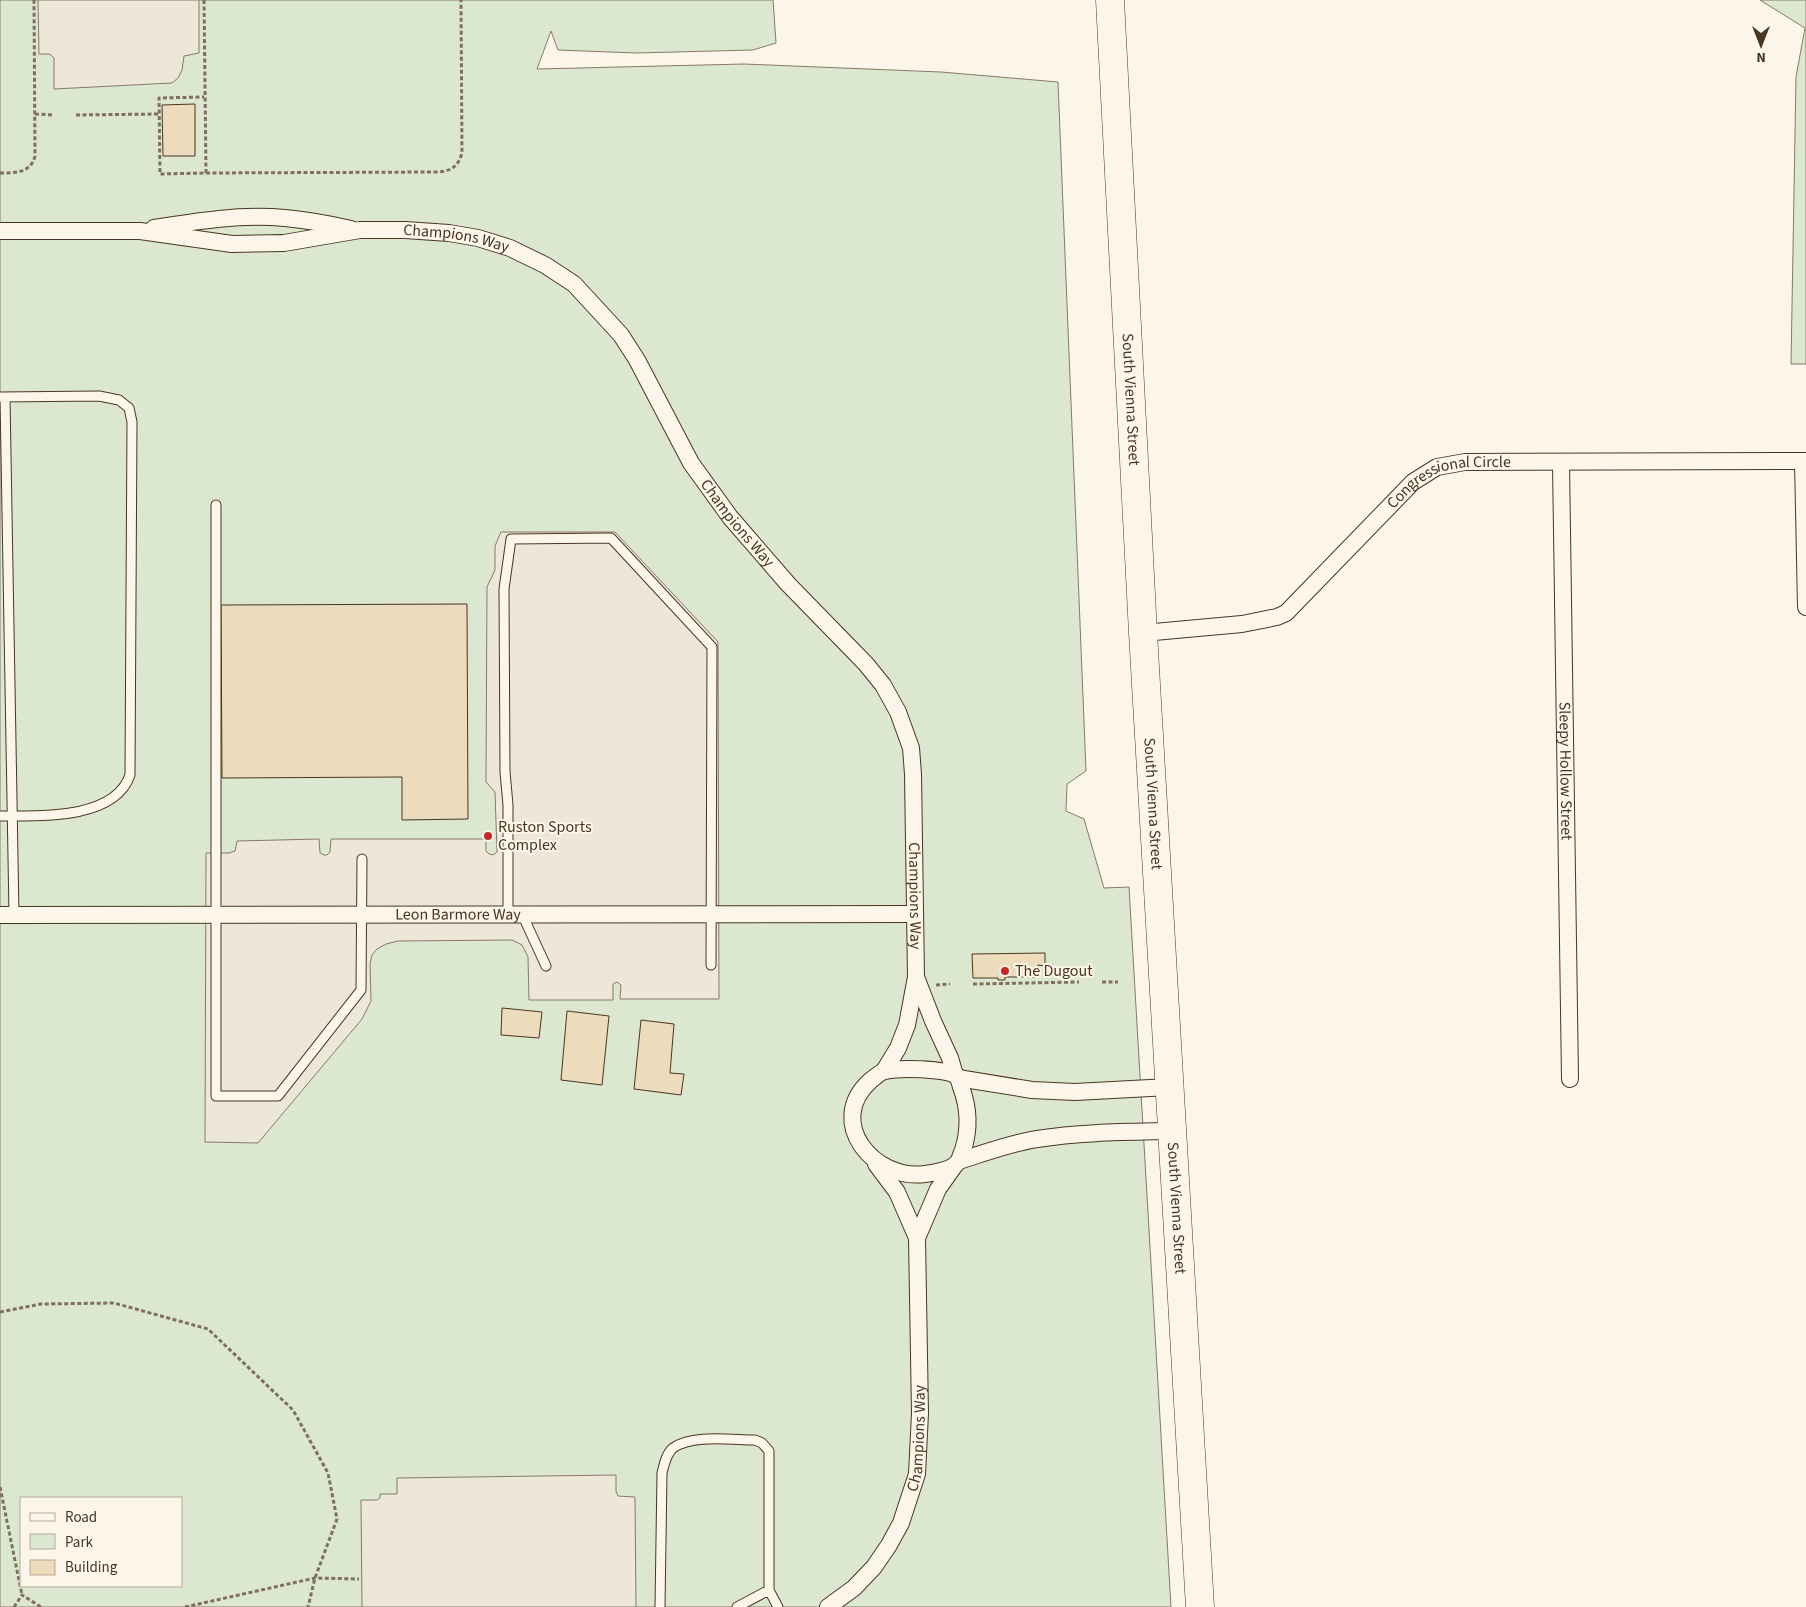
<svg xmlns="http://www.w3.org/2000/svg" width="1806" height="1607" font-family="'Source Sans 3',sans-serif">
<rect width="100%" height="100%" fill="#fbf6e9"/>
<!-- green -->
<path fill="#dce7d0" stroke="#887966" fill-rule="evenodd" d="M 0,0 L 773,0 L 776,43 L 753,50 L 636,53 L 558,50 L 551,31 L 537,69 L 744,64 L 941,72 L 1058,82 L 1086,771 L 1067,784 L 1066,811 L 1084,819 L 1104,888 L 1129,887 L 1171,1607 L 0,1607 ZM 21,1498 L 181,1498 L 181,1586 L 21,1586 Z
M 1760,0 L 1806,0 L 1806,364 L 1791,364 L 1796,77 L 1805,28 Z"/>
<!-- parking -->
<path fill="#ede7d9" stroke="#887966" d="M 38,0 L 199,0 L 199,53 L 184,56 L 182,70 L 178,78 L 172,83 L 54,89 L 54,58 L 50,54 L 39,54 Z
M 501,532 L 615,532 L 718,642 L 719,999 L 620,999 L 621,985 L 617,982 L 613,984 L 613,1000 L 529,1000 L 528,957 L 522,945 L 512,940 L 398,941 L 386,944 L 377,949 L 372,955 L 370,964 L 371,1001 L 362,1019 L 258,1143 L 205,1142 L 206,853 L 229,853 L 235,851 L 237,841 L 319,839 L 320,853 L 324,855 L 327,855 L 330,852 L 331,839 L 486,839 L 486,851 L 489,854 L 493,855 L 497,852 L 495,792 L 486,782 L 487,587 L 495,570 L 495,546 Z
M 616,1475 L 616,1491 L 618,1496 L 635,1497 L 636,1607 L 362,1607 L 361,1500 L 377,1500 L 380,1498 L 380,1494 L 397,1494 L 397,1478 Z"/>
<!-- building -->
<path fill="#ecdcbc" stroke="#4a3520" d="M 195,104 L 195,156 L 163,156 L 162,105 Z
M 467,604 L 468,819 L 402,820 L 402,777 L 222,778 L 221,605 Z
M 1045,953 L 1045,966 L 1038,965 L 1038,977 L 1005,977 L 1005,980 L 998,980 L 998,978 L 973,978 L 972,954 Z
M 502,1008 L 542,1012 L 539,1038 L 501,1035 Z
M 567,1011 L 609,1016 L 602,1085 L 561,1080 Z
M 641,1020 L 674,1024 L 670,1073 L 684,1074 L 681,1095 L 634,1089 Z"/>
<g fill="none" stroke-linecap="round" stroke-linejoin="round">
<defs>
<path id="lane" d="M 0,397 L 99,396 L 119,400 L 129,408 L 132,422 L 130,775 C 115,820 38,816 0,816
M 5,397 L 14,915
M 216,505 L 216,1096 L 278,1096 L 361,990 L 362,859
M 508,914 L 508,805 L 505,772 L 504,589 L 511,539 L 611,538 L 712,647 L 711,965
M 522,914 L 546,966
M 660,1607 L 662,1473 C 664,1465 666,1454 673,1448 C 692,1434 732,1440 755,1440 L 762,1443 L 769,1451 L 769,1590 L 778,1607
M 737,1607 L 769,1590"/>
<g id="street">
<path d="M 154,228 C 197,221 242,214 285,218 C 307,220 329,224 351,229"/>
<path id="s1" d="M 0,231 L 140,231 L 232,244 L 284,243 L 360,230 L 405,230 L 449,233 L 478,238 L 510,248 L 545,265 L 574,284 L 621,335 L 637,360 L 691,463 L 730,517 L 788,584 L 866,664 L 883,685 L 898,712 L 911,748 L 913,774 L 916,977 L 907,1025 L 898,1048 L 884,1071"/>
<path d="M 1803,461 L 1806,607"/>
<path id="s2" d="M 1561,463 L 1570,1079"/>
<path id="s3" d="M 1143,633 L 1242,624 L 1277,617 L 1286,613 L 1413,482 L 1437,467 L 1465,462 L 1806,461"/>
<path id="s4" d="M 0,915 L 915,914"/>
<path d="M 916,977 L 933,1021 L 950,1058 L 955,1075"/>
<path d="M 908,1069 C 919,1069 949,1070 957,1076 C 959,1079 960,1083 961,1087 C 969,1108 970,1128 963,1150 C 961,1154 960,1160 957,1163 C 951,1170 934,1173 925,1174 C 874,1181 825,1122 870,1081 C 874,1078 880,1072 885,1071 C 893,1069 901,1069 908,1069 Z"/>
<path d="M 958,1078 L 1032,1090 L 1075,1092 L 1169,1087"/>
<path d="M 959,1161 C 984,1153 1010,1143 1037,1139 C 1081,1132 1127,1132 1171,1131"/>
<path d="M 876,1164 L 897,1192 L 917,1238"/>
<path id="s5" d="M 828,1607 L 854,1588 L 874,1567 L 889,1545 L 901,1523 L 917,1474 L 920,1413 L 917,1238 L 938,1189 L 955,1165"/>
</g>
<g id="highway">
<path id="s6" d="M 1110,0 L 1143,633 L 1200,1607"/>
</g>
</defs>
<!-- lane casing -->
<use href="#lane" stroke="#4a3520" stroke-width="11"/>
<!-- street casing -->
<use href="#street" stroke="#4a3520" stroke-width="18"/>
<!-- highway casing -->
<use href="#highway" stroke="#4a3520" stroke-width="29"/>
<!-- path -->
<path stroke="#7f6f5c" stroke-width="3" stroke-dasharray="4 2.5" stroke-linecap="butt" d="M 204,0 L 206,173 L 160,174 L 159,98 L 204,97
M 35,114 L 54,115
M 76,115 L 159,114
M 0,173 C 15,173 31,173 35,156 L 34,0
M 206,173 L 435,172 C 449,172 458,168 462,153 L 461,0
M 1102,982 L 1118,982
M 973,984 L 1079,982
M 936,985 L 950,984
M 0,1312 L 41,1304 L 114,1303 L 208,1329 L 293,1410 L 328,1473 L 337,1519 L 315,1578 L 308,1607
M 0,1487 L 22,1595
M 14,1607 L 22,1595 L 41,1607
M 185,1607 L 315,1578 L 359,1579"/>
<!-- lane -->
<use href="#lane" stroke="#fbf6e9" stroke-width="9"/>
<!-- street -->
<use href="#street" stroke="#fbf6e9" stroke-width="16"/>
<!-- highway -->
<use href="#highway" stroke="#fbf6e9" stroke-width="28"/>
</g>
<!-- markers -->
<g fill="#c62828" stroke="#fbf6e9" stroke-width="2">
<circle cx="488" cy="836" r="5"/>
<circle cx="1005" cy="971" r="5"/>
</g>
<g text-anchor="middle" dominant-baseline="central" stroke-width="4" stroke-linejoin="round" paint-order="stroke">
<!-- street labels -->
<g font-size="16" fill="#4a3520" stroke="#fbf6e9">
<text stroke="none"><textPath href="#s1" startOffset="459">Champions Way</textPath></text>
<text stroke="none"><textPath href="#s6" startOffset="400">South Vienna Street</textPath></text>
<text stroke="none"><textPath href="#s3" startOffset="362">Congressional Circle</textPath></text>
<text stroke="none"><textPath href="#s1" startOffset="879">Champions Way</textPath></text>
<text stroke="none"><textPath href="#s2" startOffset="308">Sleepy Hollow Street</textPath></text>
<text stroke="none"><textPath href="#s6" startOffset="805">South Vienna Street</textPath></text>
<text stroke="none"><textPath href="#s1" startOffset="1314">Champions Way</textPath></text>
<text stroke="none"><textPath href="#s4" startOffset="458">Leon Barmore Way</textPath></text>
<text stroke="none"><textPath href="#s6" startOffset="1210">South Vienna Street</textPath></text>
<text stroke="none"><textPath href="#s5" startOffset="200">Champions Way</textPath></text>
</g>
<!-- poi labels -->
<g font-size="16" fill="#4a3520" stroke="#fbf6e9" text-anchor="start">
<text x="498" y="827">Ruston Sports<tspan x="498" dy="18">Complex</tspan></text>
<text x="1015" y="971">The Dugout</text>
</g>
</g>
<!-- legend -->
<rect x="20" y="1497" width="162" height="90" fill="#fbf6e9" stroke="#b4a999"/>
<rect x="30" y="1513" width="25" height="8" fill="#fbf6e9" stroke="#b4a999"/>
<text x="65" y="1522" font-size="15" fill="#4a3520">Road</text>
<rect x="30" y="1534" width="25" height="15" fill="#dce7d0" stroke="#b4a999"/>
<text x="65" y="1547" font-size="15" fill="#4a3520">Park</text>
<rect x="30" y="1560" width="25" height="15" fill="#ecdcbc" stroke="#b4a999"/>
<text x="65" y="1572" font-size="15" fill="#4a3520">Building</text>
<!-- north arrow -->
<g transform="translate(1761 45) rotate(180)" stroke="#fbf6e9" stroke-width="4" paint-order="stroke">
<path d="M0-4L9 19L0 12L-9 19Z" fill="#4a3520"/>
<text y="-8" font-size="14" font-weight="bold" text-anchor="middle" fill="#4a3520">N</text>
</g>
</svg>
